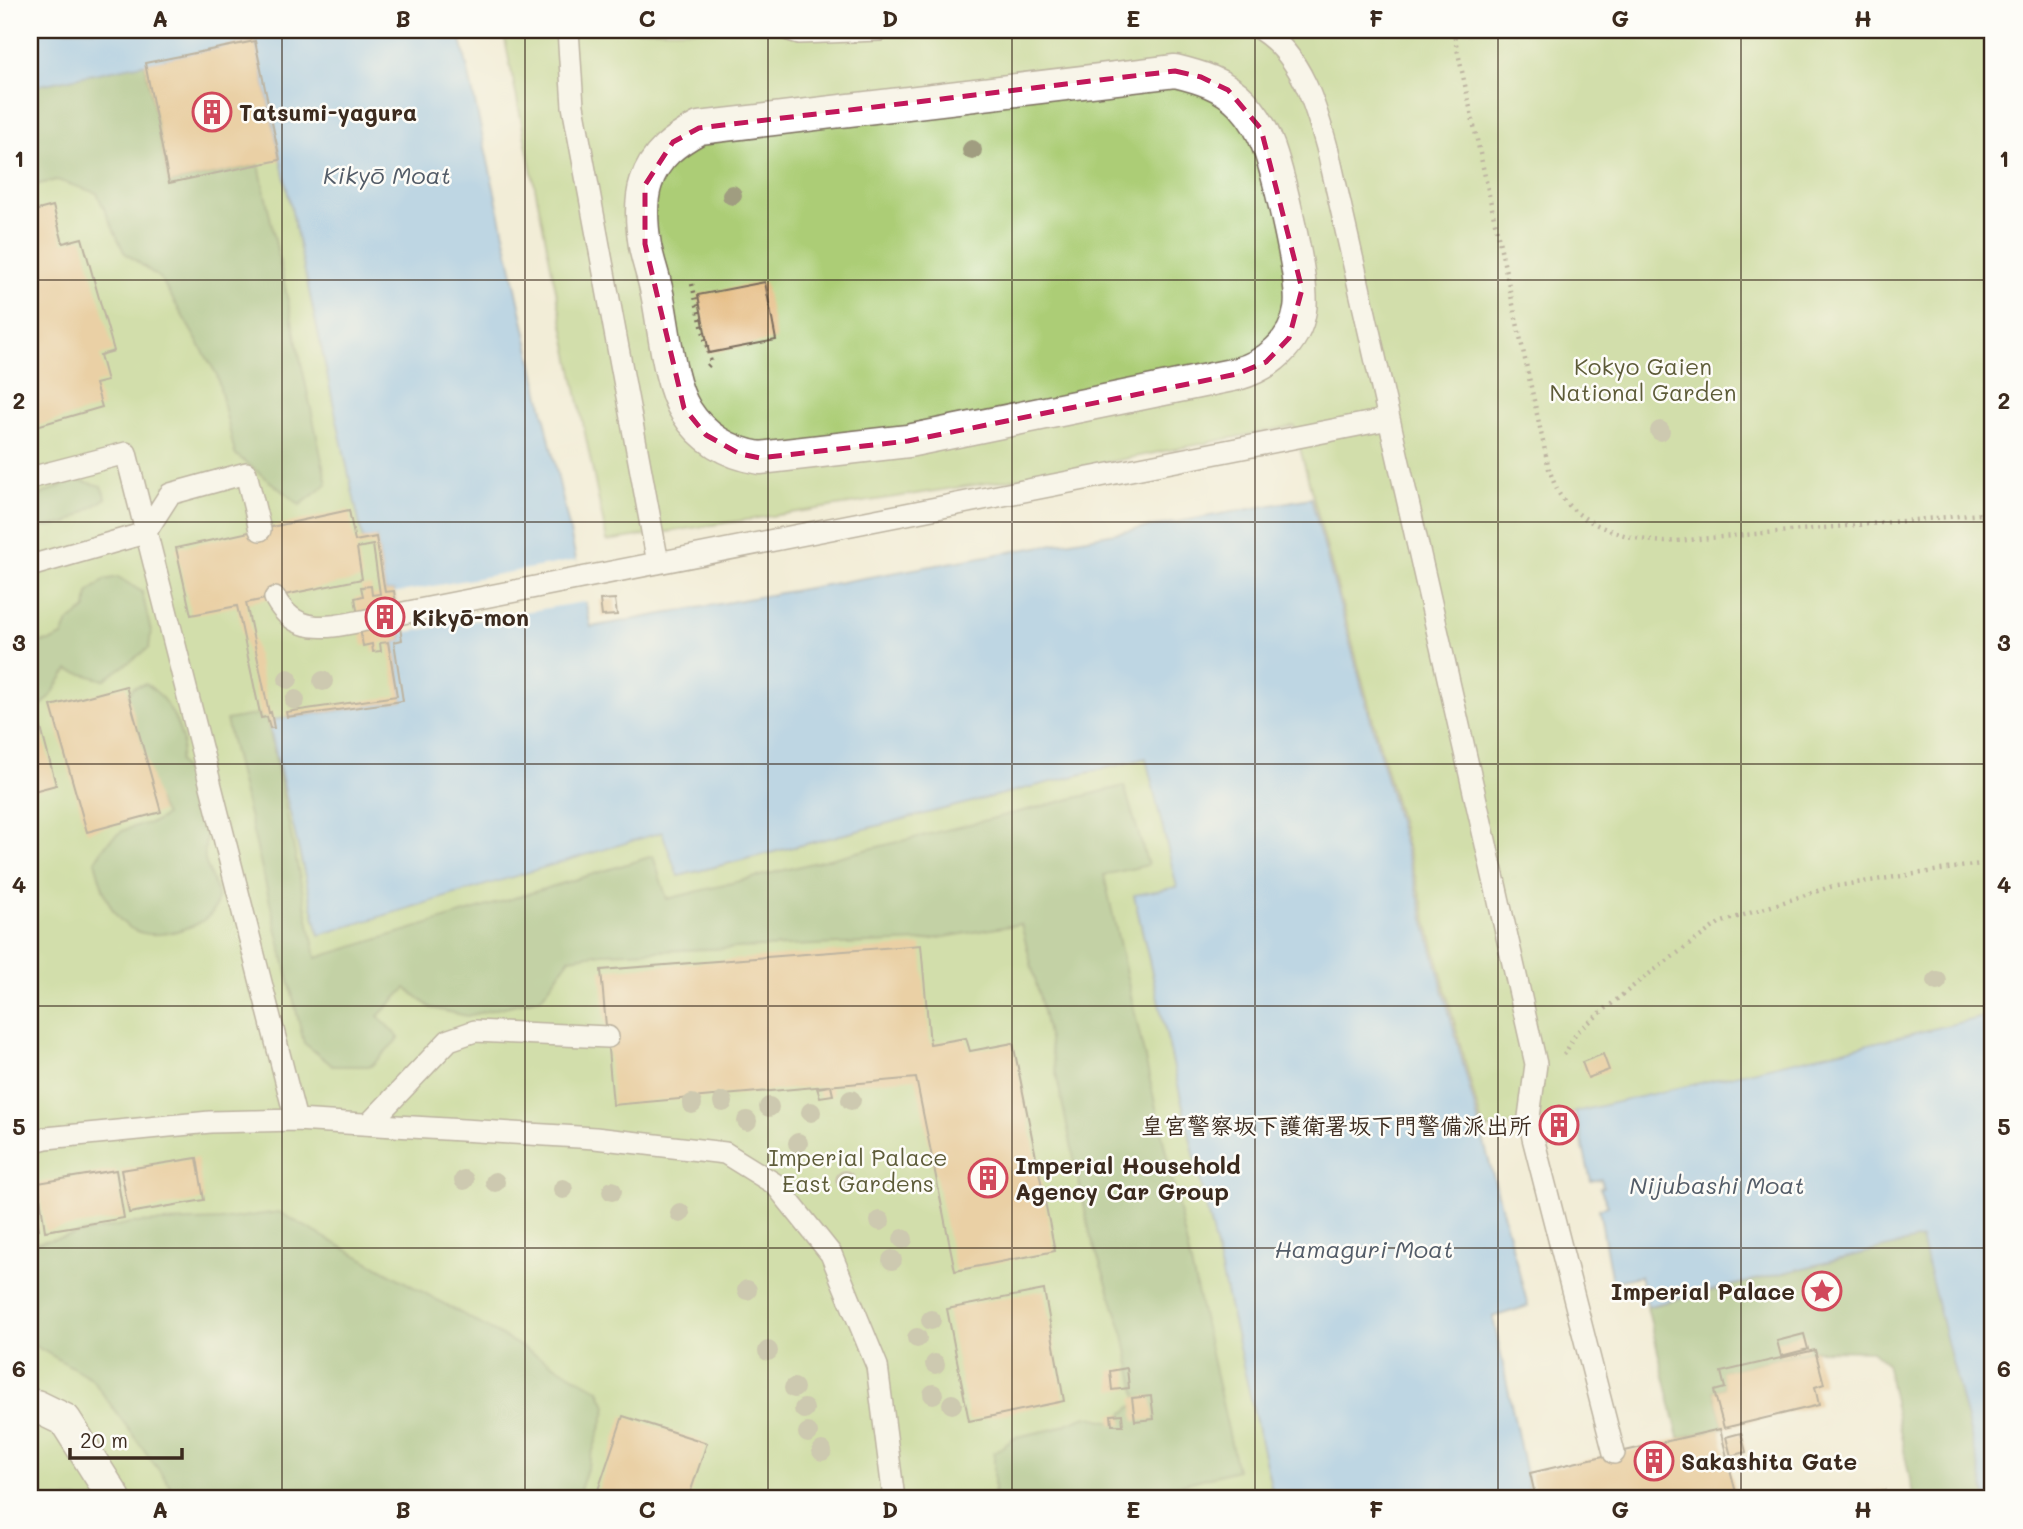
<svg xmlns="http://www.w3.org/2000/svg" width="2023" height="1529" font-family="Mali,'Klee One',sans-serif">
<rect width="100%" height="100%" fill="#fdfcf7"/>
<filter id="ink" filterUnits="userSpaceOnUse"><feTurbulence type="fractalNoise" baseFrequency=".0143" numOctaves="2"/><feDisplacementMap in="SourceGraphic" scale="14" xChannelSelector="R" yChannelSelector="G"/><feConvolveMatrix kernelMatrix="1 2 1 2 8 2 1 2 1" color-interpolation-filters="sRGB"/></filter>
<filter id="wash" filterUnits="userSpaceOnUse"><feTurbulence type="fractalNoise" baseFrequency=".00686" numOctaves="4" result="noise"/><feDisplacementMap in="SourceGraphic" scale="28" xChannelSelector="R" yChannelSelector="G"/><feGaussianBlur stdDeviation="1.57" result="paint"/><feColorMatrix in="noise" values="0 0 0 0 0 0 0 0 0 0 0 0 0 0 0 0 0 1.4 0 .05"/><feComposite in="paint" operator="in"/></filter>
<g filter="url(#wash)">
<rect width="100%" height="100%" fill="#f2edd7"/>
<!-- green -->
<path fill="#accd76" stroke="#747c4a" stroke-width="2" d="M 503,30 L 1993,30 L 1993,1015 L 1547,1119 L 1483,1129 L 1294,426 L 1047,474 L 607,541 Z
M 255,41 L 363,539 L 376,537 L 385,592 L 394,591 L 402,640 L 394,642 L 403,701 L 272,720 L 274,728 L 270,729 L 319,935 L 662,831 L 679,876 L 1146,758 L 1178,887 L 1134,896 L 1273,1494 L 1252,1499 L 30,1499 L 30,87 Z"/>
<!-- forest -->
<path fill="#89b067" stroke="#626d42" stroke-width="2" d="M 145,63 L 169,183 L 259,165 L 327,484 L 300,505 L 235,454 L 217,375 L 161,279 L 124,252 L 97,193 L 57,180 L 30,186 L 30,87 Z
M 75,479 L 101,486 L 106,498 L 66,524 L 30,528 L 30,500 Z
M 118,577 L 142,592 L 151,632 L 149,648 L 104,680 L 68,670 C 54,686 55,697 35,710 L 33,699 L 30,699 L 30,643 L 51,641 L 62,636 L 68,622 L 86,609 L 88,593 L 104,580 Z
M 146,684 C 164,694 177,719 182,739 C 184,746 180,754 179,761 C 186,776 198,787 206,801 C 214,819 202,842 205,860 C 209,878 224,893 213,911 C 206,922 191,927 180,930 C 122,948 107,908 95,861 C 105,844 115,831 136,826 C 149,822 155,825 165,815 L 112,716 L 134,687 Z
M 260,714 L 267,717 L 316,958 L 653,856 L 667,899 L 1124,786 L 1148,865 L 1104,875 L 1237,1470 L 1125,1499 L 991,1499 L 994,1494 L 994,1453 L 1016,1437 L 1054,1429 L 1086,1416 L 1112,1422 L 1138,1402 L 1124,1335 L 1090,1234 L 1042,1007 L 1021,924 L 921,941 L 603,953 L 570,958 L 541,998 L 467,1016 L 431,1008 L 406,988 L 378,1016 L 399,1038 L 371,1066 L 333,1066 L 304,1043 L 226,720 Z
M 279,1212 L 599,1390 L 607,1408 L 577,1499 L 175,1499 L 169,1484 L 91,1378 L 30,1343 L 30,1244 L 131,1223 L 221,1220 Z
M 1921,1239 L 1987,1499 L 1914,1499 L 1886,1363 L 1872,1351 L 1815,1350 L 1722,1372 L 1725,1388 L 1714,1391 L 1724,1428 L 1679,1438 L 1647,1307 Z"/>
<!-- water -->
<path fill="#7fbaf1" stroke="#5d7288" stroke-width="2" d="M 30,30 L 459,30 L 591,627 L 1311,498 L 1528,1306 L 1493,1317 L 1531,1499 L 1252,1499 L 1273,1494 L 1134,895 L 1177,887 L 1146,758 L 678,876 L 662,832 L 319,935 L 270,728 L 274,727 L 272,720 L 403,701 L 394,642 L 402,640 L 394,591 L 385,592 L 376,538 L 363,540 L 255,41 L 30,87 Z
M 1993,1015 L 1993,1499 L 1987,1499 L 1921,1239 L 1648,1306 L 1640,1276 L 1612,1282 L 1599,1209 L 1608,1206 L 1600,1188 L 1603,1187 L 1601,1179 L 1591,1181 L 1575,1112 Z"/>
<!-- pier -->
<path fill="#f2edd7" d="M 577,560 L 589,601 L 401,633 L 395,593 Z"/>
<g id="blocks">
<!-- building -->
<path fill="#e0ad69" d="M 255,41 L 280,160 L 169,183 L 145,63 Z
M 53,206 L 63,243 L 82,238 L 114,351 L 100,355 L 107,381 L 95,384 L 102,407 L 30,428 L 30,212 Z
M 765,282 L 776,340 L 709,353 L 698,295 Z
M 349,510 L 355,541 L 376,537 L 385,592 L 394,591 L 402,640 L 394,642 L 403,701 L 287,717 L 286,712 L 397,696 L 388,642 L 380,643 L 381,651 L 373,652 L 372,644 L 363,646 L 355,598 L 363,596 L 361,587 L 371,586 L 372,595 L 380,594 L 373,545 L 357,548 L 362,579 L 246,603 L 269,713 L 271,712 L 274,728 L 270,728 L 267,717 L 261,718 L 237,606 L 191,615 L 176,548 Z
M 615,599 L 617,615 L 602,616 L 600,600 Z
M 126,686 L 161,812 L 87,832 L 51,706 Z
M 33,698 L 56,785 L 30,792 L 30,699 Z
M 921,945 L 930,1044 L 966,1038 L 970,1051 L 1013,1043 L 1055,1251 L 955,1271 L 916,1078 L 613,1105 L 601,970 Z
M 1603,1054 L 1609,1070 L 1588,1078 L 1582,1062 Z
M 831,1086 L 833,1095 L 820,1097 L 817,1088 Z
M 1567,1114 L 1572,1131 L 1552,1136 L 1547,1119 Z
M 197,1158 L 204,1200 L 129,1213 L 121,1170 Z
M 116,1170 L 124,1218 L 45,1231 L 38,1183 Z
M 34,1204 L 39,1229 L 30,1231 L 30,1205 Z
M 1044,1290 L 1064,1401 L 969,1421 L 947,1309 Z
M 1804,1334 L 1808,1349 L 1781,1356 L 1777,1341 Z
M 1815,1350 L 1824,1384 L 1815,1387 L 1819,1405 L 1724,1428 L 1714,1391 L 1725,1388 L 1721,1372 Z
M 1127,1368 L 1129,1388 L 1112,1390 L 1110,1371 Z
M 1151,1396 L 1154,1419 L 1135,1421 L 1132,1398 Z
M 1122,1414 L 1123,1425 L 1112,1425 L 1111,1415 Z
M 623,1416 L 707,1443 L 688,1499 L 595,1499 Z
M 1720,1429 L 1737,1497 L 1536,1499 L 1530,1473 Z
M 1741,1433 L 1746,1452 L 1731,1456 L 1726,1437 Z
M 1885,1490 L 1887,1499 L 1848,1499 L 1848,1498 Z"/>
</g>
</g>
<g filter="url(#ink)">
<use href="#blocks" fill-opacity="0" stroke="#7b6e5f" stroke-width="2"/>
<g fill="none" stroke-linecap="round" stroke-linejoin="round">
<defs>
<path id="service" d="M 568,30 L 573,106 L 658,563
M 789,30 L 799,33 L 879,30
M 1261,30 C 1302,56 1316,107 1328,151 L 1536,1064 L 1529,1117 L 1533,1138 L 1614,1453
M 30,478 L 126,453 L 296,1120
M 30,566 L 145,533 L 170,494 L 246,473 L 260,530
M 275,598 C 297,639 334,626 372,619
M 398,614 L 1389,419
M 369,1124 L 449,1040 L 475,1031 L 608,1037
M 30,1142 L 46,1138 L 210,1122 L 296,1120 L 595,1138 L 725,1153 L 775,1184 L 831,1254 L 877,1366 L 894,1499"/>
<path id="pedestrian" d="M 1175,71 C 1200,77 1224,84 1242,103 C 1254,116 1263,131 1269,148 C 1279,177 1305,282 1300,310 C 1295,343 1267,366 1237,374 L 908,441 L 760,458 C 729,453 703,438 686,411 C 668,383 664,326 657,293 C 654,277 648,262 645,246 C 642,227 640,201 646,183 C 655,155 675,141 699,128 Z
M 30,1407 L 36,1406 L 65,1420 L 115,1499"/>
</defs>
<!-- service casing -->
<use href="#service" stroke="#7b6e5f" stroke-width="24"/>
<!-- pedestrian casing -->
<use href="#pedestrian" stroke="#7b6e5f" stroke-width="35"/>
<!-- path -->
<path stroke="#7b6e5f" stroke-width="4.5" stroke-dasharray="2 5" stroke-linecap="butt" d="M 1453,30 L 1549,469 C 1552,477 1555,487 1560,495 C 1581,526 1630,540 1665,542 L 1993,513
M 692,284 L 711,363 L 706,368
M 1564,1055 L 1577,1032 L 1642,979 L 1719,923 L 1830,887 L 1993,862"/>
<!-- service -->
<use href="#service" stroke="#fff" stroke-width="21"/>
<!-- pedestrian -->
<use href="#pedestrian" stroke="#fff" stroke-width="32"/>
</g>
<!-- trees -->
<g fill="#a09d80">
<circle cx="972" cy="150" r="10"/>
<circle cx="732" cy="195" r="10"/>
<circle cx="1660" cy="431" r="10"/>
<circle cx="288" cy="679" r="10"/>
<circle cx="323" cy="681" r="10"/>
<circle cx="295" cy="700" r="10"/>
<circle cx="1937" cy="981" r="10"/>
<circle cx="851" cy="1100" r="10"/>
<circle cx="723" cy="1102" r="10"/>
<circle cx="692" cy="1104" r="10"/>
<circle cx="769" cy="1107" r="10"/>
<circle cx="811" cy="1112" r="10"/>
<circle cx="747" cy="1121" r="10"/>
<circle cx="798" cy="1143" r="10"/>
<circle cx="464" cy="1180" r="10"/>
<circle cx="845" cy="1180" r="10"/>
<circle cx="495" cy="1182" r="10"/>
<circle cx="563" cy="1189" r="10"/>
<circle cx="612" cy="1191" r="10"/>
<circle cx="680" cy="1213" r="10"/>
<circle cx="880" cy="1221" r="10"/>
<circle cx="903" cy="1239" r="10"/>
<circle cx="892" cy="1260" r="10"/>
<circle cx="747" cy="1290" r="10"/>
<circle cx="931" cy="1320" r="10"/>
<circle cx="917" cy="1338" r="10"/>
<circle cx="768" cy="1351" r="10"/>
<circle cx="935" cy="1364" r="10"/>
<circle cx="794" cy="1388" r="10"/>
<circle cx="933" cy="1394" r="10"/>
<circle cx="952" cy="1404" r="10"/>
<circle cx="804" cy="1409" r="10"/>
<circle cx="808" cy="1433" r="10"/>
<circle cx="822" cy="1451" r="10"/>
</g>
</g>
<!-- marked area -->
<path d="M0 0H2023V1529H0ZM 1175,71 L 1201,77 L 1228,90 L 1261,129 L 1302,289 L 1289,338 L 1266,362 L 1237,374 L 908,441 L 760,458 L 740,454 L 706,435 L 684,408 L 645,244 L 645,185 L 673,142 L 699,128 Z" fill="#f2edd7" fill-opacity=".55" fill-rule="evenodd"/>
<path fill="none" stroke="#c2185b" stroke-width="5" stroke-dasharray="14 9" stroke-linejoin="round" d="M 1175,71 L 1201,77 L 1228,90 L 1261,129 L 1302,289 L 1289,338 L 1266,362 L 1237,374 L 908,441 L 760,458 L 740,454 L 706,435 L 684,408 L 645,244 L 645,185 L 673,142 L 699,128 Z"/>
<!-- grid -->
<path fill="none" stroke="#3b2a1e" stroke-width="2" stroke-opacity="0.55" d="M 282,30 L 282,1499M 525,30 L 525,1499M 768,30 L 768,1499M 1012,30 L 1012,1499M 1255,30 L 1255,1499M 1498,30 L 1498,1499M 1741,30 L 1741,1499M 30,280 L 1993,280M 30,522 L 1993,522M 30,764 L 1993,764M 30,1006 L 1993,1006M 30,1248 L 1993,1248"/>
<!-- icons -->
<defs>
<symbol id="building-ring" viewBox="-11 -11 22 22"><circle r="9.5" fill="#fdfcf7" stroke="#d1495b" stroke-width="1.5"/><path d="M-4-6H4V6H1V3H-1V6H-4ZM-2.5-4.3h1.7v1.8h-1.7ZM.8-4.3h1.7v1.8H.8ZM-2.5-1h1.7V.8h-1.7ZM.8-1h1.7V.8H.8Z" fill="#d1495b"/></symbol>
<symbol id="sight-ring" viewBox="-11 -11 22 22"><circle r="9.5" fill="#fdfcf7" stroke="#d1495b" stroke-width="1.5"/><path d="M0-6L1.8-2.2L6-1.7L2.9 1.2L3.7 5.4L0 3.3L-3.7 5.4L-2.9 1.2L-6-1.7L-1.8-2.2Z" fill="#d1495b"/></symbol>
</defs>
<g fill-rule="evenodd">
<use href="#building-ring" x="190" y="90" width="44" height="44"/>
<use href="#building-ring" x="363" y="595" width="44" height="44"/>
<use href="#building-ring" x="1537" y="1103" width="44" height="44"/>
<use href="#building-ring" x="966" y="1156" width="44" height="44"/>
<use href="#sight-ring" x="1800" y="1269" width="44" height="44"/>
<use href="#building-ring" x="1632" y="1439" width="44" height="44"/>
</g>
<g text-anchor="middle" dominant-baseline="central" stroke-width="5" stroke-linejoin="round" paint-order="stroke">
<!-- poi labels -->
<g font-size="23" font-weight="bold" fill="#3b2a1e" stroke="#fdfcf7" text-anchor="start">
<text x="239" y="112">Tatsumi-yagura</text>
<text x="412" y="617">Kikyō-mon</text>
<text x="1532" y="1125" text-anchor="end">皇宮警察坂下護衛署坂下門警備派出所</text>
<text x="1015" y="1165">Imperial Household<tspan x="1015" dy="26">Agency Car Group</tspan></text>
<text x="1795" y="1291" text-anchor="end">Imperial Palace</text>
<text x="1681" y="1461">Sakashita Gate</text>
</g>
<!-- park labels -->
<g font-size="23" fill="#5d5b38" stroke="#fdfcf7">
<text x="1643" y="366">Kokyo Gaien<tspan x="1643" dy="26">National Garden</tspan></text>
<text x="858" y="1157">Imperial Palace<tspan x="858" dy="26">East Gardens</tspan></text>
</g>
<!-- water labels -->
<g font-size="24" font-style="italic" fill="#535c68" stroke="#fdfcf7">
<text x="387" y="174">Kikyō Moat</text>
<text x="1717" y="1184">Nijubashi Moat</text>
<text x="1364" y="1248">Hamaguri Moat</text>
</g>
</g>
<!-- margin -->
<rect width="2023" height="1529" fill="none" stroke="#fdfcf7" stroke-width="77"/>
<!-- scale -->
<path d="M70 1448v10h112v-10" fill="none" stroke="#3b2a1e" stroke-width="3.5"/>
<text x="80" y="1448" font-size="21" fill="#3b2a1e" stroke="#fdfcf7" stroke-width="5" paint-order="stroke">20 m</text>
<rect x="38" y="38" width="1946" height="1452" fill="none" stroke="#3b2a1e" stroke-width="2.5"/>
<g font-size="23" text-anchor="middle" font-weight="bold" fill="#3b2a1e">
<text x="160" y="27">A</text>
<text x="403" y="27">B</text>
<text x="647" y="27">C</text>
<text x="890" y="27">D</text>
<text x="1133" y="27">E</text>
<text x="1376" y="27">F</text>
<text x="1620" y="27">G</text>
<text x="1863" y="27">H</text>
<text x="19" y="167">1</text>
<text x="2004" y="167">1</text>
<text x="19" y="409">2</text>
<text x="2004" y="409">2</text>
<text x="19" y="651">3</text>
<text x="2004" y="651">3</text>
<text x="19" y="893">4</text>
<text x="2004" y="893">4</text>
<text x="19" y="1135">5</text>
<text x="2004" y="1135">5</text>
<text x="19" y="1377">6</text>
<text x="2004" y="1377">6</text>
<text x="160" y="1518">A</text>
<text x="403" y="1518">B</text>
<text x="647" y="1518">C</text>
<text x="890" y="1518">D</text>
<text x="1133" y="1518">E</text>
<text x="1376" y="1518">F</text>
<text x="1620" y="1518">G</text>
<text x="1863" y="1518">H</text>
</g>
</svg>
